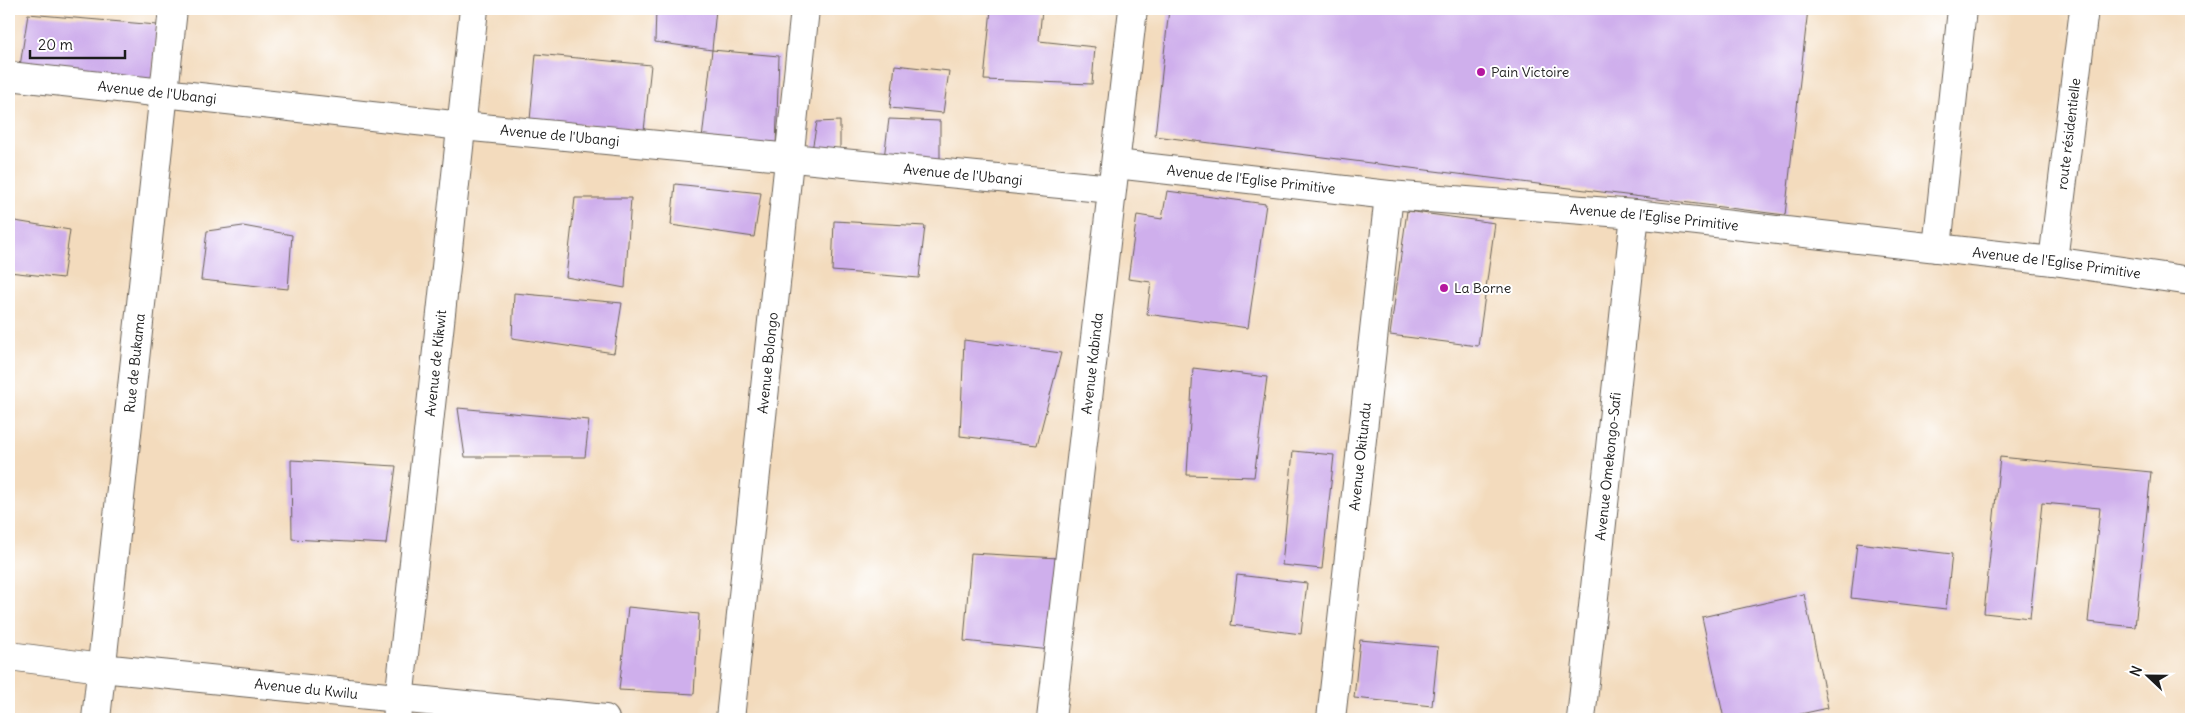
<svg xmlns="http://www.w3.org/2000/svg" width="2200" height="728" font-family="Delius,sans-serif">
<rect width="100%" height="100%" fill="#fff"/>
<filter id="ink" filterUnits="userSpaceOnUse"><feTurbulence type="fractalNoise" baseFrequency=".02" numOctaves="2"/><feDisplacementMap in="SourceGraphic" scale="10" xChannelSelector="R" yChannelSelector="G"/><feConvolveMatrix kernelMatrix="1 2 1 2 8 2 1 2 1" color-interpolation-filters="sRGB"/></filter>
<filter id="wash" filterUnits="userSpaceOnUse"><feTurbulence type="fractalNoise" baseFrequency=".0096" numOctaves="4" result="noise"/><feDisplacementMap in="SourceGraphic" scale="20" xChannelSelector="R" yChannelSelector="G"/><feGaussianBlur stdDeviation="1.12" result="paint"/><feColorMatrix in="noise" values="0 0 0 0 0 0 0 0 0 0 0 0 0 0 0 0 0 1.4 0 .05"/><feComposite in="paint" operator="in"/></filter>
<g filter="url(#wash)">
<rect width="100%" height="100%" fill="#f3dbbd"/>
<g id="blocks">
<!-- building -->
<path fill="#cfafec" d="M 656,9 L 716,9 L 712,50 L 655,42 Z
M 991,9 L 1042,9 L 1039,41 L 1095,47 L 1092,84 L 984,80 Z
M 1169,9 L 1808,9 L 1785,215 L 1155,136 Z
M 28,14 L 157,25 L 152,83 L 20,66 Z
M 712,50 L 779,56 L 776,148 L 702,139 Z
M 536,54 L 651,65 L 644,131 L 530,120 Z
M 895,65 L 949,71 L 943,113 L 890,108 Z
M 889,119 L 940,121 L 940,163 L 884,158 Z
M 840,121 L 840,151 L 812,150 L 817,122 Z
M 675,184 L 761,193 L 754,237 L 671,225 Z
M 1167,191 L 1266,204 L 1248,328 L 1147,314 L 1151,282 L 1128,279 L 1137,215 L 1162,219 Z
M 575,198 L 631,198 L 625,288 L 566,277 Z
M 1407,211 L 1495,223 L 1478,346 L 1390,335 Z
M 9,220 L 70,230 L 63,278 L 9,272 Z
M 834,221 L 925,226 L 919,278 L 832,271 Z
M 243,226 L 292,235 L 288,289 L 201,280 L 207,231 Z
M 514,293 L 622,303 L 614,353 L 512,338 Z
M 964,340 L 1061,353 L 1037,445 L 960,436 Z
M 1193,368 L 1267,377 L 1254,477 L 1187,475 Z
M 458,408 L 589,420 L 585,457 L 465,457 Z
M 1293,451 L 1334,455 L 1322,569 L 1282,565 Z
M 2000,457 L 2151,472 L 2135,627 L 2088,622 L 2100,508 L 2042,503 L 2030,618 L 1984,613 Z
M 291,460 L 396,466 L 386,544 L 292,539 Z
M 1857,543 L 1952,554 L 1946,609 L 1851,598 Z
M 971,553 L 1058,558 L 1051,650 L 964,641 Z
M 1237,575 L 1307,583 L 1301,634 L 1231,625 Z
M 1804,594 L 1828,708 L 1778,719 L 1724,719 L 1702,617 Z
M 628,607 L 699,614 L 694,694 L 619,690 Z
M 1360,640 L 1438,647 L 1432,706 L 1354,698 Z"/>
</g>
</g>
<g filter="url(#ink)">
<use href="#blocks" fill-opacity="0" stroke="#675f54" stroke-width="1"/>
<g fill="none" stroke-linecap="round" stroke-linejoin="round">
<defs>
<g id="minor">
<path id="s1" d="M 9,76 L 462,126 L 1112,189"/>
<path id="s2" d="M 1116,164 L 1389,195 L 1635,214 L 2053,261 L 2191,281"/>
<path d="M 1937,248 L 1962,9"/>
<path id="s3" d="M 2053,261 L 2084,9"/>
<path id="s4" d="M 9,656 L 101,668 L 605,719"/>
<path id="s5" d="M 96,719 L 173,9"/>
<path id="s6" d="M 397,719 L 474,9"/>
<path id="s7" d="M 730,719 L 805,9"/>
<path id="s8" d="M 1051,719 L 1133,9"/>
<path id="s9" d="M 1331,719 L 1389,195"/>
<path id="s10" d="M 1581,719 L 1635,214"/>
</g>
</defs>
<!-- minor casing -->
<use href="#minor" stroke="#675f54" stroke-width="30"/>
<!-- minor -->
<use href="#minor" stroke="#fff" stroke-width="28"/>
</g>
</g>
<!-- markers -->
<g fill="#b5179e" stroke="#fff" stroke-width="2">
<circle cx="1481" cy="72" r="5"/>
<circle cx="1444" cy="288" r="5"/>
</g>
<g text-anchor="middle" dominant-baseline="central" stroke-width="4" stroke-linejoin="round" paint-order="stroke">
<!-- poi labels -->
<g font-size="14" fill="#1c1c1c" stroke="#fff" text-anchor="start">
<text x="1491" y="72">Pain Victoire</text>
<text x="1454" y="288">La Borne</text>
</g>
<!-- street labels -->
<g font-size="14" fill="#1c1c1c" stroke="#fff">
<text stroke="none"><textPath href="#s1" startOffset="149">Avenue de l'Ubangi</textPath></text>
<text stroke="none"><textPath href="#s3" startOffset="128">route résidentielle</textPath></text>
<text stroke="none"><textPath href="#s1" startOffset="554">Avenue de l'Ubangi</textPath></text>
<text stroke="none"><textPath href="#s1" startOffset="959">Avenue de l'Ubangi</textPath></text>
<text stroke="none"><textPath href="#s2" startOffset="136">Avenue de l'Eglise Primitive</textPath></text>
<text stroke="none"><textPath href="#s2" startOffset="541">Avenue de l'Eglise Primitive</textPath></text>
<text stroke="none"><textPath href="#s2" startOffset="946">Avenue de l'Eglise Primitive</textPath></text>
<text stroke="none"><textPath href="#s5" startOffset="358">Rue de Bukama</textPath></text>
<text stroke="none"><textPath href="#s6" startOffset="358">Avenue de Kikwit</textPath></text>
<text stroke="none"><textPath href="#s7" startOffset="358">Avenue Bolongo</textPath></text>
<text stroke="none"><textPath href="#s8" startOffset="358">Avenue Kabinda</textPath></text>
<text stroke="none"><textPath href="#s9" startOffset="264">Avenue Okitundu</textPath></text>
<text stroke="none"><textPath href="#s10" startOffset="254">Avenue Omekongo-Safi</textPath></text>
<text stroke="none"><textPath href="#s4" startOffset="299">Avenue du Kwilu</textPath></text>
</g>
</g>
<!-- margin -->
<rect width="2200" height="728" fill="none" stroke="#fff" stroke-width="30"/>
<!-- north arrow -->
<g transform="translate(2148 676) rotate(292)" stroke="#ffffff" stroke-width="4" paint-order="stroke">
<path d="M0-4L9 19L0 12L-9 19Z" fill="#1c1c1c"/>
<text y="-8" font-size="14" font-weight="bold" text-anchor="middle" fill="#1c1c1c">N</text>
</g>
<!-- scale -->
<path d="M30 50v8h95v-8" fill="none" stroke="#1c1c1c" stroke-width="2.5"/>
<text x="38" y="50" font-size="15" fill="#1c1c1c" stroke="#ffffff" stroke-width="4" paint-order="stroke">20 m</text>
</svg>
